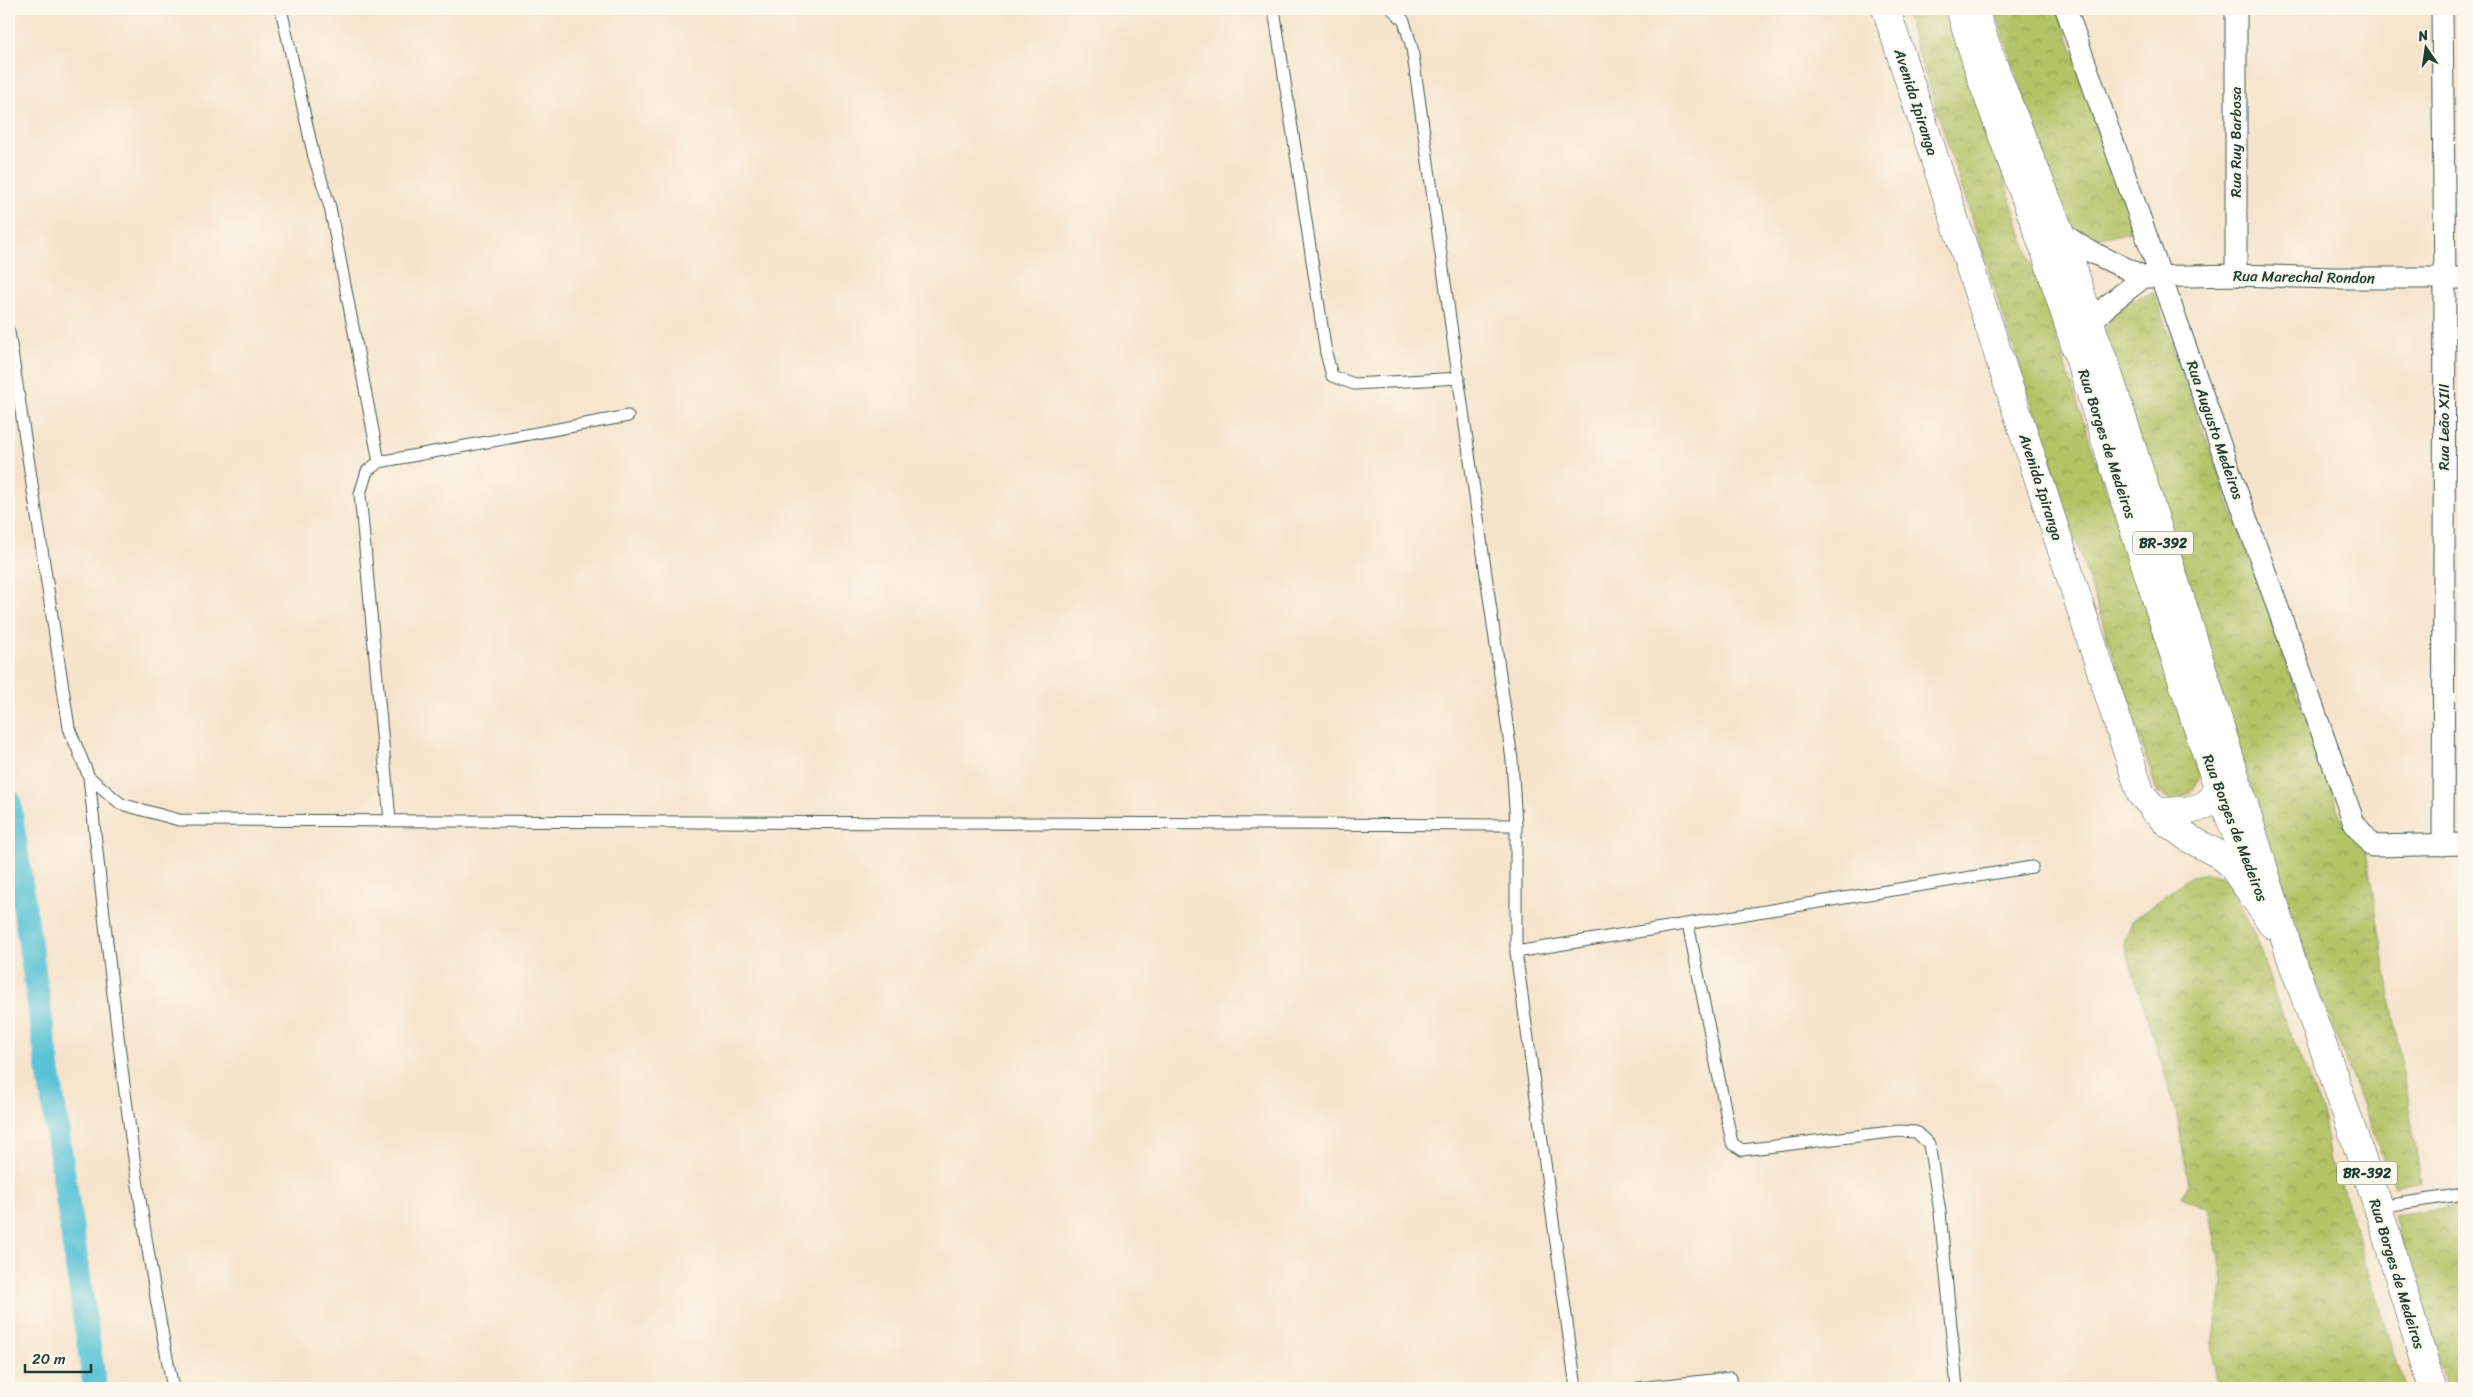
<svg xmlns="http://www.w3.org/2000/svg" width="2473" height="1397" font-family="Sriracha,sans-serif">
<defs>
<pattern id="park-crowns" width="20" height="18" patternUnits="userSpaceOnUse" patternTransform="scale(1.25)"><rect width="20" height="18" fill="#b3c366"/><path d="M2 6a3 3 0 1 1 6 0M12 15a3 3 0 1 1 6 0" fill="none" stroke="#91a055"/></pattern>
</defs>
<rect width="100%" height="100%" fill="#fbf7ec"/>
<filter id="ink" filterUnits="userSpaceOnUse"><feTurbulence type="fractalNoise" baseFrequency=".02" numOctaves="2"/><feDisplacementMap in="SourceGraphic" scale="10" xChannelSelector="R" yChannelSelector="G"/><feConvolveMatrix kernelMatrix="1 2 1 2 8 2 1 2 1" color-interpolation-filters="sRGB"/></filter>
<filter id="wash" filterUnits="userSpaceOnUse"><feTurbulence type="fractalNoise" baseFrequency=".0096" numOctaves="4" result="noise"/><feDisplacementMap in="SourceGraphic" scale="20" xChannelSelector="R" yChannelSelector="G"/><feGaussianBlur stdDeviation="1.12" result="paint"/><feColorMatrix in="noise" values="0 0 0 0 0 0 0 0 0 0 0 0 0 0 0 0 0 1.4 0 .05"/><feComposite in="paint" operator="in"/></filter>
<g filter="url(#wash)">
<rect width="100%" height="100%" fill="#f6e3cb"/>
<!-- park -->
<path fill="url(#park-crowns)" stroke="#69804d" d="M 1904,9 L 1948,9 L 2200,776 C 2194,792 2187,797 2170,801 L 2157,791 Z
M 1995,9 L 2058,9 L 2135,223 L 2129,232 C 2103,240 2083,239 2064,219 Z
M 2154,293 L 2343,822 L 2366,852 L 2421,1181 L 2394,1187 L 2308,962 L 2103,333 C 2117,308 2126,300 2154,293 Z
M 2207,873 L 2221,876 L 2231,888 L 2255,936 L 2276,998 L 2322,1111 L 2330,1162 L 2341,1184 L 2404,1388 L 2218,1388 L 2212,1350 L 2223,1281 L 2209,1209 L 2182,1197 L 2189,1184 L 2176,1110 L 2124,943 L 2132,921 L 2191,876 Z
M 2464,1205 L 2464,1388 L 2447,1388 L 2418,1303 L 2394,1215 Z"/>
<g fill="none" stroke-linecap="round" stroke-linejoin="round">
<!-- canal -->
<path stroke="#5ac3d6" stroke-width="24" d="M 9,801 L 95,1388"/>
</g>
</g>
<g filter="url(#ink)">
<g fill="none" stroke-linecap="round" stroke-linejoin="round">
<defs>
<path id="service" d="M 281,9 L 314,157 L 330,207 L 379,462
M 1274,9 L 1326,353 L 1332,376 L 1354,384 L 1459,378
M 9,332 L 69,728 L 89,777 L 121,804 L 179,820 L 1516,825 L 1512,760 L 1412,48 L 1404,21 L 1392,9
M 89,777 C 111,982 132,1186 173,1388
M 390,820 L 360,494 L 367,471 L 379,462 L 628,416
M 1516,825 L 1516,952 L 1576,1388
M 1688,924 L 1732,1143 L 1742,1150 L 1899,1131 L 1916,1132 L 1929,1144 L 1940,1212 L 1957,1388
M 1516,952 L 2032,867
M 2378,1207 L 2464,1194
M 1638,1388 L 1731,1378 L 1732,1388"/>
<path id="minor" d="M 2066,9 L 2354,823 L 2373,846 L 2464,844
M 2442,9 L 2445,278 L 2443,845
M 2058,231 L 2087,250 L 2144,277 L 2236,275 L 2332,278 L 2464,278
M 2236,275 L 2236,9
M 2091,323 L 2109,304 L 2144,277"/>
<path id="secondary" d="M 1960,9 L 1983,83 L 2045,251 L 2194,717 L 2219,790 L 2262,899"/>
<path id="primary" d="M 1886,9 L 2141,794 L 2165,821 L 2190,839 L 2220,855 L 2231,864 L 2273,925
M 1974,9 C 2000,91 2037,170 2067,251 C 2081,289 2090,329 2106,367 L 2187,619 L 2292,961 L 2333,1074 L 2378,1207 L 2432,1388
M 2154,811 C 2204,814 2225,806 2220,752"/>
</defs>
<!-- service casing -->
<use href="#service" stroke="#3f564b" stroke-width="13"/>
<!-- minor casing -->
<use href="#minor" stroke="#3f564b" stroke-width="23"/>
<!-- secondary casing -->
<use href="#secondary" stroke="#3f564b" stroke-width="29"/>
<!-- primary casing -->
<use href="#primary" stroke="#3f564b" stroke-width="29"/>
<!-- service -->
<use href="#service" stroke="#fff" stroke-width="11"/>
<!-- minor -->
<use href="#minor" stroke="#fff" stroke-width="21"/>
<!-- secondary -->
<use href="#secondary" stroke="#fff" stroke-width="28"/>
<!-- primary -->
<use href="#primary" stroke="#fff" stroke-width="28"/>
</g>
</g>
<g text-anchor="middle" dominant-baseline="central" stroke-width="4" stroke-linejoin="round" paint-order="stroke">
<!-- shield labels -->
<g fill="#fbf7ec" stroke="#61756b" stroke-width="1">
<rect x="2133" y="531.5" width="60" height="23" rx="4"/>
<rect x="2337" y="1161.5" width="60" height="23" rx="4"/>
</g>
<g font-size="14" font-weight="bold" fill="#1f3d34">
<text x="2163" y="543">BR-392</text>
<text x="2367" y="1173">BR-392</text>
</g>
<!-- street labels -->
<g font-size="15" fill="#1f3d34" stroke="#fbf7ec">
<text transform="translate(1916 102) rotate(72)">Avenida Ipiranga</text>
<text transform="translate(2236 142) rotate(-90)">Rua Ruy Barbosa</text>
<text transform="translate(2304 277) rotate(1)">Rua Marechal Rondon</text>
<text transform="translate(2444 427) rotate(-90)">Rua Leão XIII</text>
<text transform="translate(2215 430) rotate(71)">Rua Augusto Medeiros</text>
<text transform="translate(2107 444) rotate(72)">Rua Borges de Medeiros</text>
<text transform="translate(2041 487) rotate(72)">Avenida Ipiranga</text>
<text transform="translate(2235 828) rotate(69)">Rua Borges de Medeiros</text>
<text transform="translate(2397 1274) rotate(73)">Rua Borges de Medeiros</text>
</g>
</g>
<!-- margin -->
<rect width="2473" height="1397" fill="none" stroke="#fbf7ec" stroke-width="30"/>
<!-- north arrow -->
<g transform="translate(2426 48) rotate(347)" stroke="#fbf7ec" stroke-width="4" paint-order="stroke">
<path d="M0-4L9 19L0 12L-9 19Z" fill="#1f3d34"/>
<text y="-8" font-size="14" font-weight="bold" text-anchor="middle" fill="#1f3d34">N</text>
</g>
<!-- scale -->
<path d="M25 1364v8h66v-8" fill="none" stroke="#1f3d34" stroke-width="2.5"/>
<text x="32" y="1364" font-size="15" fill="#1f3d34" stroke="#fbf7ec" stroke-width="4" paint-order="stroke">20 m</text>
</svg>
